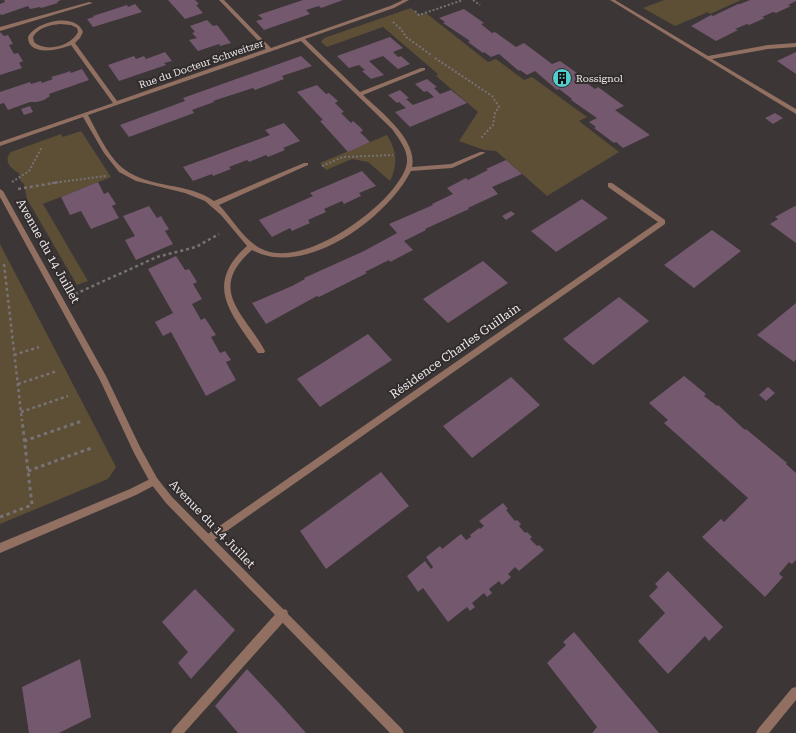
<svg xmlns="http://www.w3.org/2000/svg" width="796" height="733" font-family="'Roboto Serif',serif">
<rect width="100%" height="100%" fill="#3c3637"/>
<!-- green -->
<path fill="#5d4e36" d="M 664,0 L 741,0 L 710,14 L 708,12 L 675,26 L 643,8 Z
M 411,8 L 419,15 L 426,13 L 488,62 L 496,59 L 524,80 L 532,77 L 587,117 L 579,121 L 619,152 L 547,196 L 496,151 L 484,150 L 459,141 L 478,112 L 436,76 L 438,74 L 383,27 L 327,47 L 321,42 L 324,38 Z
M 81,131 L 111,177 L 43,204 L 88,281 L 77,285 L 27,199 L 24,184 L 20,180 L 19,173 C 10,168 3,161 11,152 L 61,134 L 63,137 Z
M 387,135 C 397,151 398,165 390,181 L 368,162 L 352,159 L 326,170 L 320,163 Z
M 0,244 L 116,467 L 108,479 L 0,524 Z"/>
<!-- building -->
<path fill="#73586e" d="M 4,0 L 61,0 L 57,2 L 58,3 L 41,8 L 40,7 L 30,9 L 28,6 L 2,15 L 0,14 L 0,4 L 5,2 Z
M 168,0 L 195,0 L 199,4 L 196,5 L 203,13 L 185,19 Z
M 303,0 L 343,0 L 321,8 L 319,6 L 306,10 L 310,14 L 264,30 L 256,21 L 263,19 L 258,15 Z
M 750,0 L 796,0 L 796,1 L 788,5 L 791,6 L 776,13 L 773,12 L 762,17 L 765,18 L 749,25 L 747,24 L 735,29 L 738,30 L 716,41 L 691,26 L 711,15 L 713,16 L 738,4 L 740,4 Z
M 135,4 L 142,12 L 93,27 L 87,19 L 94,17 L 93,16 L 127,5 L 128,7 Z
M 464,9 L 484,23 L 481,24 L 492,33 L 495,32 L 516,47 L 524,43 L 552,64 L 560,61 L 584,78 L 581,79 L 595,89 L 598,87 L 624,106 L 615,110 L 650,135 L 623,148 L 616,142 L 614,143 L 594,128 L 596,127 L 589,122 L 597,118 L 571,100 L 572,99 L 559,89 L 557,90 L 535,71 L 527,75 L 520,70 L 519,71 L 499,54 L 491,57 L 484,52 L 483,53 L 468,42 L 470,41 L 443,23 L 445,22 L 439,18 Z
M 207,20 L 213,26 L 217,25 L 231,43 L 220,46 L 219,44 L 198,51 L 189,40 L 197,38 L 192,33 L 195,32 L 190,26 Z
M 0,32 L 4,36 L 8,35 L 13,44 L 9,45 L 14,54 L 18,53 L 23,61 L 19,63 L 22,68 L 0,75 Z
M 390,37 L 403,48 L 393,52 L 398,57 L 401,56 L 410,64 L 398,69 L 383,56 L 369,61 L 384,75 L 371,79 L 362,71 L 365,70 L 359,65 L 349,68 L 337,56 Z
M 165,52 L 172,61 L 164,63 L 166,65 L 119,81 L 108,65 L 134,56 L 136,59 L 144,56 L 146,59 Z
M 796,52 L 796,74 L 777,61 Z
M 301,56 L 312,66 L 282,76 L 284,79 L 255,90 L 253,88 L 213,101 L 214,102 L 192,110 L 194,113 L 129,137 L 120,125 L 185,101 L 183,98 Z
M 82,69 L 89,80 L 49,94 L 50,96 L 44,100 L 37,102 L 30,102 L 8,110 L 4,103 L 0,104 L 0,92 L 30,82 L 31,84 L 41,81 L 42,83 L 53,79 L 51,77 L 65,73 L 70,71 L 71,73 Z
M 427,79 L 437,87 L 434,88 L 440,94 L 451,90 L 467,103 L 410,127 L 395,112 L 406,108 L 399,102 L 397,103 L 388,95 L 400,90 L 409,98 L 406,99 L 413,105 L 434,97 L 427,91 L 424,92 L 415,84 Z
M 317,85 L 326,94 L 329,93 L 338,101 L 335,103 L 344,112 L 341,113 L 351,123 L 353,121 L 361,128 L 363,131 L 360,132 L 370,142 L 348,152 L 320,121 L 323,120 L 297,92 Z
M 30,106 L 33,112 L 24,115 L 21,109 Z
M 775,113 L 783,118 L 773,124 L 765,118 Z
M 284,123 L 300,141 L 283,148 L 285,150 L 268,157 L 266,155 L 249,162 L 247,160 L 229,167 L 231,169 L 213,176 L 212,174 L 193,181 L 183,167 L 270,135 L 265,130 Z
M 506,160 L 522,174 L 492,187 L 498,194 L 468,208 L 469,209 L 425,229 L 426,230 L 404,241 L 413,250 L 390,262 L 389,260 L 365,272 L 367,273 L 319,297 L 317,296 L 266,324 L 252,303 L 292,286 L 305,279 L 304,278 L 364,251 L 397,233 L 389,224 L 433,205 L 432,204 L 453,194 L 447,188 L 466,178 L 468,180 L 488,170 L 486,169 Z
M 362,171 L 376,186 L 359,193 L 361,196 L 344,204 L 342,201 L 324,209 L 326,212 L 308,220 L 310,223 L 292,231 L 290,228 L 272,237 L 259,220 L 313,196 L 310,193 Z
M 98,182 L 104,194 L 108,192 L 116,204 L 112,206 L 119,218 L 91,229 L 81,211 L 70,215 L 61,197 Z
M 582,199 L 608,218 L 556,252 L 531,231 Z
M 149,206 L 157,218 L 161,216 L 165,223 L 169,229 L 165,231 L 173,244 L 136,260 L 125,240 L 135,236 L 123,216 Z
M 795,206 L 796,206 L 796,243 L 770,224 L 778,219 L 775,217 Z
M 511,211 L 515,214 L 506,220 L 502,216 Z
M 712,230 L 741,251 L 694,288 L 664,265 Z
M 176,256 L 185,270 L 189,269 L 197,282 L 193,284 L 202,299 L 192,304 L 201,320 L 205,318 L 216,335 L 211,337 L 220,353 L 225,351 L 231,360 L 226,362 L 236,380 L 206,396 L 171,332 L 163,336 L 155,322 L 173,313 L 148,269 Z
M 483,261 L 508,283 L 448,323 L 423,299 Z
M 619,297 L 649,321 L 593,365 L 563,339 Z
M 796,303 L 796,359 L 794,362 L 757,335 Z
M 368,334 L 392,360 L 320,407 L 297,379 Z
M 684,376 L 706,394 L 704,396 L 717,406 L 718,405 L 745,430 L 746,429 L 787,463 L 786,464 L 796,473 L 796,560 L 792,564 L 789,562 L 779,574 L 783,577 L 765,597 L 702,537 L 721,519 L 724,522 L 748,498 L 664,423 L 668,420 L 649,403 Z
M 511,377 L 540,405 L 472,458 L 443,426 Z
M 768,387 L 775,393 L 766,401 L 759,395 Z
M 381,472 L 409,506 L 326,569 L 300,531 Z
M 503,503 L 508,509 L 506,510 L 515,521 L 517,520 L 521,524 L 519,526 L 525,533 L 527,532 L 532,537 L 530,539 L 537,546 L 539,545 L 544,550 L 519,571 L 515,567 L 508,574 L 511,577 L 502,585 L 499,581 L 489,589 L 492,593 L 487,597 L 484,593 L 472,603 L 475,607 L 470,611 L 467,607 L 448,622 L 423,588 L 418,592 L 407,576 L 425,561 L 431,569 L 433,567 L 426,557 L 440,546 L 442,549 L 461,534 L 466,540 L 471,537 L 470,535 L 479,528 L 480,529 L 484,526 L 479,521 Z
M 668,571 L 723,627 L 709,641 L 705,636 L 668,674 L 638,641 L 665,613 L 649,596 L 658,587 L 655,584 Z
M 195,589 L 235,630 L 191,679 L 178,663 L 188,652 L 162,622 Z
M 574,632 L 659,733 L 592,733 L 597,727 L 547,663 L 566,645 L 563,642 Z
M 80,659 L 91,717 L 59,733 L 29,733 L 22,687 Z
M 247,669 L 279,703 L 306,733 L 238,733 L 215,706 Z"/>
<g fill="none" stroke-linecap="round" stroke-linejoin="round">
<!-- path-far2 -->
<path stroke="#777273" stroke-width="2" stroke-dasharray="2 2" stroke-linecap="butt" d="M 473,0 L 480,5
M 415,11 L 419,15 L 463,0
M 393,22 L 401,29 L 406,37 L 431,55
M 435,58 L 492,96 L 499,107 L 495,113 L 493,125 L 481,138
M 322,166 L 343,157 L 393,155
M 12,182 L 29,171 L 42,147
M 52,183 L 106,176"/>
<!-- path-far1 -->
<path stroke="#777273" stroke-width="2.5" stroke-dasharray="3 3" stroke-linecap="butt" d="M 18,189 L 60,182
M 4,264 L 22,421
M 75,294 L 157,257 L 196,247 L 219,234
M 14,355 L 39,347
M 18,384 L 57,371
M 21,412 L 68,396"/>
<!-- path -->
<path stroke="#777273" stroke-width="3" stroke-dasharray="3.5 3.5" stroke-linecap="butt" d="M 24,441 L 82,421
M 28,471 L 94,447
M 0,517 L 32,505 L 22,420"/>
<!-- service -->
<path fill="#916f61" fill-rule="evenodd" d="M 89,2 L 93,3 L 0,31 L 0,27 Z
M 283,609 L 287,610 L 288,614 L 287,618 L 184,733 L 171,733 L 173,729 L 279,610 Z"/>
<!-- minor -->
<path fill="#916f61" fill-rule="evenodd" d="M 219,0 L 224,0 L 271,48 L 390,6 L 403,0 L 409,0 L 394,8 L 305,39 L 360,92 L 421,68 L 425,68 L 425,70 L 363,95 C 380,111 418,140 412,167 L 451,164 L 480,152 L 484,152 L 485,153 L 452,168 L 411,171 C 387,218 305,279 252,250 C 206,290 245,314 265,351 L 264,353 L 258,353 C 233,315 202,286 247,246 L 221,215 L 205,201 L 185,193 L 136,181 L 119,172 L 104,153 L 83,117 L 0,146 L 0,142 L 113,103 L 71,45 C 60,50 28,57 28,37 C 36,21 76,12 83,32 L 80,38 L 75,43 L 117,101 L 266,49 ZM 60,24 L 71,25 L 77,28 L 78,32 C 71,46 46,53 34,42 L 33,37 C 39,27 50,25 60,24 ZM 301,41 L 392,129 C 399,139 408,150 407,162 C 406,172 399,181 393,189 C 370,218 303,266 264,250 C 244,242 233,219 219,205 L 308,165 L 308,163 L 304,163 L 214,201 C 188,182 150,189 124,169 C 109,158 97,132 88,115 Z
M 610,0 L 615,0 L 708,56 L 768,45 L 796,43 L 796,47 L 768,49 L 712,59 L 796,109 L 796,114 Z
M 608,183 L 612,183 L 665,220 L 665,224 L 211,542 L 208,544 L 205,542 L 203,539 L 205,536 L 658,222 L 608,187 Z
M 154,477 L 157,478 L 158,481 L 157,484 L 136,495 L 0,553 L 0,543 L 130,489 Z
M 796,687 L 796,700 L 769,733 L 756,733 L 758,729 L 792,688 Z"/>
<!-- tertiary -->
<path fill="#916f61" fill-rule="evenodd" d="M 0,189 L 3,191 L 106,376 L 140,447 L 157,478 L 172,497 L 402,729 L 404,733 L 390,733 L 166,503 L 151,484 L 134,453 L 100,380 L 0,197 Z"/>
</g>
<!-- icons -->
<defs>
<symbol id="building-disc" viewBox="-11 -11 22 22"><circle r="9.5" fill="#52cdcd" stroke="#322c2d"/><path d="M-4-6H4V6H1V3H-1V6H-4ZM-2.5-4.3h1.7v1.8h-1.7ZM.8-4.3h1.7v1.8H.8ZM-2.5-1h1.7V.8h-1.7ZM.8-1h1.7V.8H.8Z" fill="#111"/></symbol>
</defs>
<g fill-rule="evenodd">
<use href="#building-disc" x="551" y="67" width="22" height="22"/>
</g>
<g text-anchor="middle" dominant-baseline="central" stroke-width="4" stroke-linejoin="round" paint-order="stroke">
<!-- far-street labels -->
<g font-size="10" fill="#ede9ea" stroke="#322c2d">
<text transform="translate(201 64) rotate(-19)">Rue du Docteur Schweitzer</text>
</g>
<!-- far-poi labels -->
<g font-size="10" fill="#ede9ea" stroke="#322c2d" text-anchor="start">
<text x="576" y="78">Rossignol</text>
</g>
<!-- street labels -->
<g font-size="12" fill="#ede9ea" stroke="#322c2d">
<text transform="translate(48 251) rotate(61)">Avenue du 14 Juillet</text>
<text transform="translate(455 351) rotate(-35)">Résidence Charles Guillain</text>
<text transform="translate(212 524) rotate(46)">Avenue du 14 Juillet</text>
</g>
</g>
</svg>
